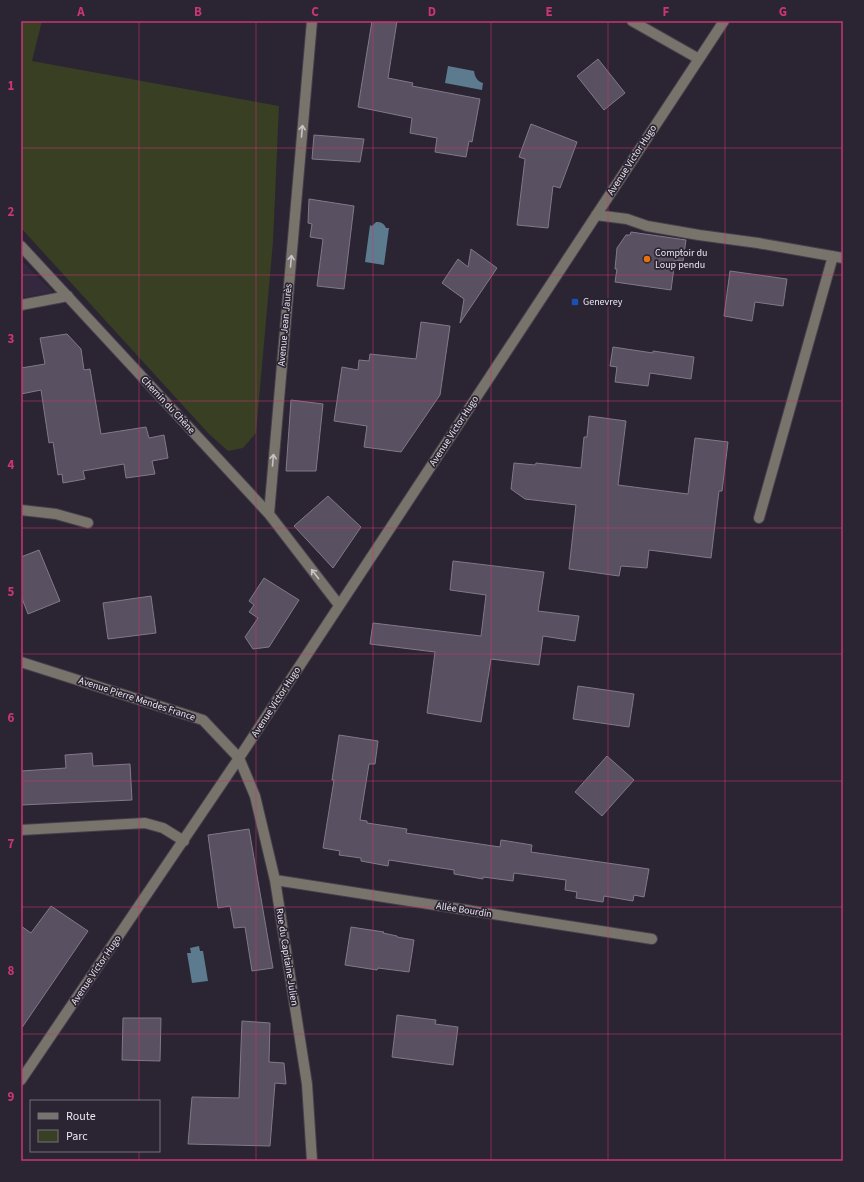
<svg xmlns="http://www.w3.org/2000/svg" width="864" height="1182" font-family="'Source Sans 3',sans-serif">
<rect width="100%" height="100%" fill="#2b2432"/>
<!-- built -->
<path fill="#33283d" d="M 21,260 L 53,292 L 21,298 Z"/>
<!-- green -->
<path fill="#383f23" d="M 21,21 L 42,21 L 32,61 L 279,106 L 273,242 L 256,433 L 243,448 L 228,451 L 208,433 L 21,228 Z"/>
<!-- water -->
<path fill="#5c7b8e" d="M 448,66 L 474,71 C 475,77 477,81 483,83 L 482,90 L 445,83 Z
M 376,222 C 381,222 384,223 386,228 L 389,228 L 384,265 L 365,262 L 370,225 L 372,226 Z
M 199,946 L 200,951 L 203,951 L 208,981 L 192,983 L 187,953 L 191,953 L 190,948 Z"/>
<!-- building -->
<path fill="#595061" stroke="#817889" d="M 372,21 L 397,21 L 388,78 L 413,83 L 412,86 L 480,99 L 472,142 L 469,141 L 466,157 L 435,152 L 437,138 L 410,133 L 412,118 L 358,107 Z
M 598,59 L 625,93 L 604,110 L 577,76 Z
M 531,124 L 577,142 L 560,188 L 553,186 L 548,228 L 517,225 L 525,159 L 519,157 Z
M 314,135 L 364,139 L 360,162 L 312,159 Z
M 309,199 L 354,206 L 344,289 L 317,286 L 323,239 L 310,237 L 312,224 L 308,223 Z
M 631,232 L 686,240 L 683,261 L 675,260 L 671,290 L 615,282 L 617,269 L 615,269 L 617,248 L 626,235 L 630,235 Z
M 471,249 L 497,268 L 460,323 L 464,299 L 442,283 L 458,259 L 468,267 Z
M 730,271 L 787,279 L 783,306 L 755,302 L 752,321 L 724,316 Z
M 421,322 L 450,326 L 440,395 L 401,452 L 364,447 L 367,426 L 334,421 L 342,367 L 358,370 L 359,360 L 369,361 L 370,354 L 416,359 Z
M 67,334 L 81,349 L 84,370 L 90,369 L 101,434 L 146,427 L 149,438 L 164,435 L 168,458 L 152,461 L 155,474 L 126,478 L 124,464 L 83,471 L 85,479 L 63,483 L 62,474 L 58,475 L 53,442 L 49,443 L 41,390 L 21,394 L 21,368 L 45,364 L 40,338 Z
M 613,347 L 653,353 L 653,351 L 694,357 L 691,379 L 650,373 L 648,386 L 615,382 L 617,367 L 610,366 Z
M 291,400 L 323,404 L 316,471 L 286,471 Z
M 589,416 L 626,421 L 618,485 L 688,494 L 695,438 L 728,442 L 722,491 L 719,491 L 711,558 L 649,550 L 647,568 L 621,566 L 619,576 L 569,569 L 576,505 L 525,499 L 511,489 L 514,463 L 535,465 L 536,463 L 581,468 L 584,437 L 587,437 Z
M 328,496 L 361,527 L 333,568 L 294,526 Z
M 39,550 L 60,601 L 28,614 L 21,596 L 21,557 Z
M 453,561 L 544,572 L 538,611 L 579,616 L 575,641 L 543,636 L 539,665 L 491,659 L 481,722 L 427,713 L 435,652 L 370,644 L 373,623 L 481,636 L 486,595 L 450,590 Z
M 264,578 L 299,600 L 269,647 L 253,649 L 245,637 L 258,618 L 249,612 L 254,605 L 249,601 Z
M 151,596 L 156,633 L 108,639 L 103,603 Z
M 578,686 L 634,694 L 629,727 L 573,719 Z
M 339,735 L 378,741 L 375,764 L 369,764 L 360,820 L 367,821 L 367,823 L 407,829 L 406,833 L 500,847 L 501,840 L 532,845 L 531,852 L 649,869 L 644,897 L 634,895 L 633,901 L 604,896 L 603,902 L 576,898 L 577,892 L 565,890 L 566,880 L 514,873 L 513,881 L 483,877 L 483,879 L 454,874 L 454,870 L 389,860 L 388,866 L 361,861 L 361,858 L 339,855 L 340,851 L 323,848 L 334,780 L 332,780 Z
M 92,753 L 93,766 L 130,764 L 132,800 L 21,805 L 21,771 L 66,768 L 65,755 Z
M 607,756 L 634,780 L 602,816 L 575,792 Z
M 249,829 L 273,968 L 252,971 L 245,927 L 234,928 L 230,906 L 218,908 L 208,835 Z
M 51,906 L 88,931 L 21,1029 L 21,926 L 31,933 Z
M 351,927 L 384,932 L 383,933 L 397,936 L 397,937 L 414,940 L 409,972 L 378,968 L 377,970 L 345,965 Z
M 397,1015 L 436,1020 L 435,1024 L 458,1027 L 453,1065 L 392,1057 Z
M 123,1018 L 161,1018 L 160,1061 L 122,1060 Z
M 242,1021 L 270,1023 L 269,1062 L 284,1063 L 286,1084 L 275,1083 L 270,1146 L 188,1144 L 192,1097 L 239,1098 Z"/>
<g fill="none" stroke-linecap="round" stroke-linejoin="round">
<defs>
<path id="minor" d="M 312,21 L 269,514 L 339,605
M 632,21 L 699,59
M 596,215 L 627,219 L 647,226 L 699,235 L 758,243 L 843,258
M 21,246 L 269,514
M 21,305 L 68,296
M 21,510 L 56,514 L 88,523
M 759,518 L 833,256
M 21,662 L 203,720 L 239,758 L 255,796 L 275,880 L 307,1084 L 312,1161
M 21,830 L 145,823 L 163,828 L 184,841
M 275,880 L 652,939
M 21,1080 L 239,758 L 724,21"/>
</defs>
<!-- minor casing -->
<use href="#minor" stroke="#463f4c" stroke-width="12"/>
<!-- minor -->
<use href="#minor" stroke="#78746c" stroke-width="10"/>
</g>
<!-- one-way arrows -->
<defs><path id="oneway-shaft" d="M-6 0H5M1.5-3L5.5 0L1.5 3" fill="none" stroke-width="1.6" stroke-linecap="round" stroke-linejoin="round"/></defs>
<g stroke="#c8c3c8">
<use href="#oneway-shaft" transform="translate(302 131) rotate(-85)"/>
<use href="#oneway-shaft" transform="translate(291 261) rotate(-85)"/>
<use href="#oneway-shaft" transform="translate(273 460) rotate(-85)"/>
<use href="#oneway-shaft" transform="translate(315 574) rotate(-128)"/>
</g>
<!-- grid -->
<path fill="none" stroke="#c83771" stroke-width="1" stroke-opacity="0.55" d="M 139,21 L 139,1101M 256,21 L 256,1161M 373,21 L 373,1161M 491,21 L 491,1161M 608,21 L 608,1161M 725,21 L 725,1161M 21,148 L 843,148M 21,275 L 843,275M 21,401 L 843,401M 21,528 L 843,528M 21,654 L 843,654M 21,781 L 843,781M 21,907 L 843,907M 21,1034 L 843,1034M 139,1151 L 139,1161"/>
<!-- markers -->
<circle fill="#e8710a" stroke="#2b2432" stroke-width="1.5" cx="647" cy="259" r="4"/>
<rect fill="#1a4fb4" stroke="#2b2432" stroke-width="1.5" x="571" y="298" width="8" height="8" rx="2"/>
<g text-anchor="middle" dominant-baseline="central" stroke-width="3.5" stroke-linejoin="round" paint-order="stroke">
<!-- street labels -->
<g font-size="10" fill="#eae5ef" stroke="#2b2432">
<text transform="translate(632 160) rotate(-57)">Avenue Victor Hugo</text>
<text transform="translate(285 325) rotate(-85)">Avenue Jean Jaurès</text>
<text transform="translate(168 405) rotate(47)">Chemin du Chêne</text>
<text transform="translate(454 431) rotate(-57)">Avenue Victor Hugo</text>
<text transform="translate(137 699) rotate(18)">Avenue Pierre Mendes France</text>
<text transform="translate(276 702) rotate(-57)">Avenue Victor Hugo</text>
<text transform="translate(464 910) rotate(9)">Allée Bourdin</text>
<text transform="translate(287 957) rotate(81)">Rue du Capitaine Julien</text>
<text transform="translate(96 970) rotate(-56)">Avenue Victor Hugo</text>
</g>
<!-- poi labels -->
<g font-size="10" fill="#eae5ef" stroke="#2b2432" text-anchor="start">
<text x="655" y="253">Comptoir du<tspan x="655" dy="12">Loup pendu</tspan></text>
<text x="583" y="302">Genevrey</text>
</g>
</g>
<!-- border -->
<rect width="864" height="1182" fill="none" stroke="#2b2432" stroke-width="44"/>
<!-- legend -->
<rect x="30" y="1100" width="130" height="52" fill="#2b2432" stroke="#77717e"/>
<rect x="38" y="1113" width="20" height="6" fill="#78746c" stroke="#77717e"/>
<text x="66" y="1120" font-size="12" fill="#eae5ef">Route</text>
<rect x="38" y="1130" width="20" height="12" fill="#383f23" stroke="#77717e"/>
<text x="66" y="1140" font-size="12" fill="#eae5ef">Parc</text>
<rect x="22" y="22" width="820" height="1138" fill="none" stroke="#c83771" stroke-width="1.5"/>
<g font-size="13" text-anchor="middle" font-weight="bold" fill="#c83771">
<text x="81" y="16">A</text>
<text x="198" y="16">B</text>
<text x="315" y="16">C</text>
<text x="432" y="16">D</text>
<text x="549" y="16">E</text>
<text x="666" y="16">F</text>
<text x="783" y="16">G</text>
<text x="11" y="90">1</text>
<text x="11" y="216">2</text>
<text x="11" y="343">3</text>
<text x="11" y="469">4</text>
<text x="11" y="596">5</text>
<text x="11" y="722">6</text>
<text x="11" y="848">7</text>
<text x="11" y="975">8</text>
<text x="11" y="1101">9</text>
</g>
</svg>
